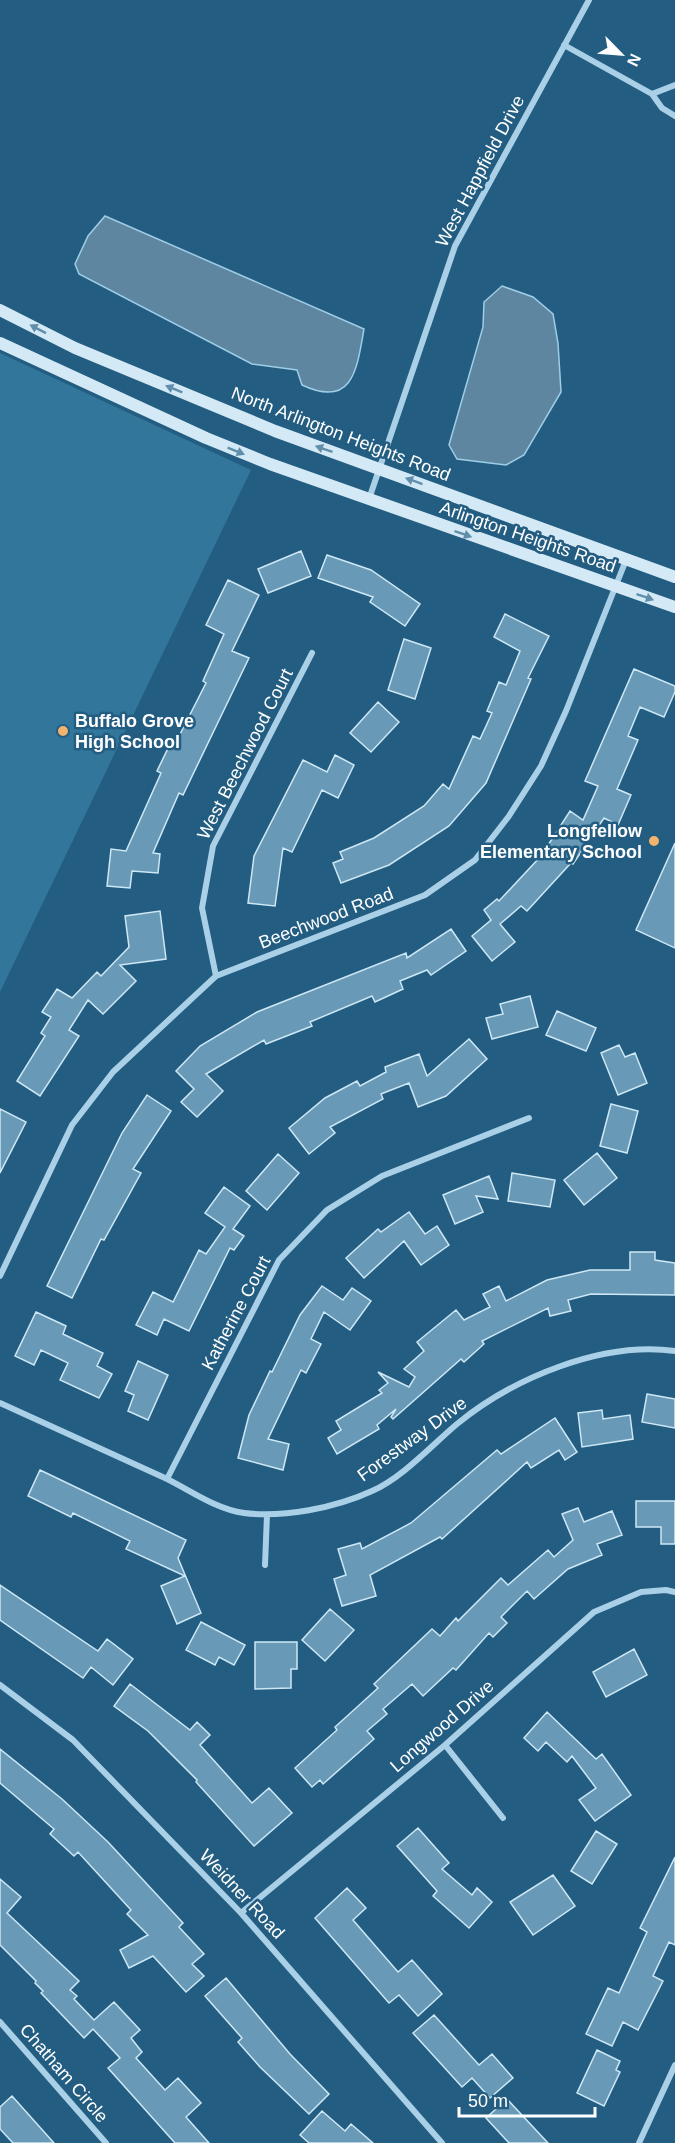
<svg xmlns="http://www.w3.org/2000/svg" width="675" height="2143" font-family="Arial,sans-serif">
<rect width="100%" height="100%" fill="#235d81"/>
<!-- green -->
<path fill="#33769c" d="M 0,353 L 251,470 L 0,992 Z"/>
<!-- water -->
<path fill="#5e86a0" stroke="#9ecde8" stroke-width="1.5" d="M 105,216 L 364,329 C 357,369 353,409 302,385 L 297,370 L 252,364 L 79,274 L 75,264 L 88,236 Z
M 502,286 L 533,297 L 553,314 L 558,343 L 561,392 L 524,455 L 506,465 L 457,459 L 449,445 L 483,327 L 484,302 Z"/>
<!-- building -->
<path fill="#689ab7" stroke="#cde7f5" stroke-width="1.5" d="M 301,551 L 311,576 L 268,593 L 258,569 Z
M 327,555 L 371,570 L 420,604 L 405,626 L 370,602 L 373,597 L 318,578 Z
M 228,580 L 259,595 L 232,651 L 249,658 L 183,795 L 179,793 L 153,853 L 160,854 L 158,873 L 132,871 L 130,888 L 107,886 L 111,849 L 126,851 L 161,773 L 157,771 L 172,740 L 176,742 L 206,683 L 203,681 L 224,634 L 206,625 Z
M 505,614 L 549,636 L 528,678 L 531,679 L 486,783 L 449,826 L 389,865 L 341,883 L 333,863 L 343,859 L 340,852 L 374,838 L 424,806 L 443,784 L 449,789 L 473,736 L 480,739 L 492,713 L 487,711 L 499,682 L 506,685 L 520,651 L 494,637 Z
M 404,639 L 431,648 L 415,699 L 388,690 Z
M 634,669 L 675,686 L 675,692 L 664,717 L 640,707 L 628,736 L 638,740 L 617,789 L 631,795 L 618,825 L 604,818 L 573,864 L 571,863 L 527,911 L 521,906 L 500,924 L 515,942 L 492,961 L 472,936 L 491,920 L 484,910 L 497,899 L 499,901 L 541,856 L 570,811 L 583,820 L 598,786 L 585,781 Z
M 378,702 L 399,722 L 371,752 L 350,733 Z
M 335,755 L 354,765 L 338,798 L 322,790 L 292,852 L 283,848 L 275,906 L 248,903 L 254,856 L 303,760 L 327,772 Z
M 675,843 L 675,948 L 636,930 Z
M 160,911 L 166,959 L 120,965 L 136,981 L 103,1014 L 88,1000 L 69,1030 L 79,1036 L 40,1096 L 17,1081 L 45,1036 L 41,1033 L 51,1017 L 42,1012 L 57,989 L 72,998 L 97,972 L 101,976 L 129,947 L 125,916 Z
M 451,929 L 466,951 L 431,975 L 427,970 L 400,981 L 403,989 L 375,1002 L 372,996 L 310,1022 L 312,1026 L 266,1044 L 264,1040 L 206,1074 L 223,1091 L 197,1117 L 181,1102 L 194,1089 L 176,1071 L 200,1046 L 257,1012 L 406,953 L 407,958 Z
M 530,996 L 538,1027 L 492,1039 L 486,1018 L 503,1014 L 500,1004 Z
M 557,1011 L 596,1028 L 586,1051 L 546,1035 Z
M 469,1039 L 487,1059 L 446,1096 L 418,1107 L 409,1083 L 381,1094 L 383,1099 L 330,1127 L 335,1133 L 309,1154 L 289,1128 L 325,1098 L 357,1081 L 360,1086 L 386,1072 L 385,1067 L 419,1054 L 427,1076 Z
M 619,1045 L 625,1057 L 635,1053 L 647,1083 L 618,1095 L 601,1053 Z
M 147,1095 L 171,1111 L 133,1169 L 141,1173 L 104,1240 L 101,1239 L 72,1298 L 47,1286 L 122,1133 Z
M 611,1104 L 638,1111 L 627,1153 L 600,1146 Z
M 0,1109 L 26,1122 L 0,1173 Z
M 597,1153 L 617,1178 L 584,1205 L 564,1180 Z
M 278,1154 L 299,1173 L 267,1210 L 246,1191 Z
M 512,1173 L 555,1180 L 550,1207 L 508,1201 Z
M 489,1176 L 498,1199 L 476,1196 L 483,1212 L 455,1224 L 443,1195 Z
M 224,1187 L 250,1206 L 233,1229 L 244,1236 L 234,1250 L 230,1248 L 189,1331 L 164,1319 L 157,1335 L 136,1325 L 153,1292 L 173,1302 L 199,1250 L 206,1254 L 225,1227 L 205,1213 Z
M 409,1212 L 425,1234 L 437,1226 L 449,1245 L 421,1265 L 404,1241 L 364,1278 L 346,1258 L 378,1229 L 381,1232 Z
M 630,1252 L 655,1252 L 655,1260 L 675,1263 L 675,1295 L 591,1294 L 568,1300 L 571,1311 L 550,1316 L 548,1308 L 482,1341 L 484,1344 L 464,1362 L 461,1359 L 393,1419 L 391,1417 L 396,1409 L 377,1425 L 379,1429 L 337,1454 L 328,1438 L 341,1430 L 336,1421 L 382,1393 L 379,1390 L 388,1383 L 378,1372 L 409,1387 L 415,1377 L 404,1369 L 424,1351 L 417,1342 L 456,1310 L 464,1320 L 490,1307 L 483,1294 L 499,1286 L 506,1301 L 547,1280 L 590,1270 L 630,1270 Z
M 322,1286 L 343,1300 L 352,1288 L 371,1301 L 350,1330 L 324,1312 L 311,1339 L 321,1344 L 306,1373 L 301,1370 L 268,1439 L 289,1444 L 283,1470 L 238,1458 L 249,1415 L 270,1371 L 272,1372 L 300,1315 Z
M 36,1312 L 66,1326 L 63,1334 L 103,1353 L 97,1366 L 112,1374 L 99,1398 L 60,1380 L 68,1363 L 41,1350 L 34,1365 L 15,1356 Z
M 138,1361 L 168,1375 L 148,1420 L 128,1411 L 134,1395 L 125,1391 Z
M 647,1394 L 675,1399 L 675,1428 L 642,1422 Z
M 602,1410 L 603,1419 L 630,1415 L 633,1439 L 582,1447 L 578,1413 Z
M 555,1418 L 577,1452 L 565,1460 L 559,1450 L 531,1468 L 527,1462 L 442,1539 L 440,1537 L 370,1575 L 376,1596 L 342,1606 L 334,1579 L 346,1575 L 338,1549 L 360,1543 L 362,1549 L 411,1523 L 497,1450 L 501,1454 Z
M 40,1470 L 186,1540 L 178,1558 L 201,1613 L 177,1624 L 161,1586 L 185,1576 L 126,1549 L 130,1541 L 73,1513 L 71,1517 L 28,1496 Z
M 636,1501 L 675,1501 L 675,1544 L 661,1544 L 661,1527 L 636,1527 Z
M 578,1508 L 584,1522 L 612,1511 L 622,1535 L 597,1544 L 602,1555 L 568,1569 L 534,1599 L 527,1591 L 501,1617 L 507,1623 L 493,1637 L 489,1633 L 456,1670 L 453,1668 L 423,1696 L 412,1684 L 383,1709 L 387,1714 L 367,1731 L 374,1739 L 323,1784 L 320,1780 L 312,1787 L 295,1768 L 337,1730 L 335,1727 L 378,1688 L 374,1684 L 432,1629 L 440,1636 L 456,1618 L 458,1621 L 501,1578 L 508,1585 L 548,1550 L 554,1557 L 573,1540 L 562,1514 Z
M 0,1585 L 98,1651 L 107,1639 L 133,1659 L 113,1685 L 91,1667 L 83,1678 L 0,1620 Z
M 330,1609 L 354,1630 L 325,1661 L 302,1640 Z
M 201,1622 L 245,1645 L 234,1665 L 219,1657 L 215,1665 L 186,1650 Z
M 255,1642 L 297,1642 L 297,1669 L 291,1669 L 291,1688 L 255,1689 Z
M 634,1649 L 647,1675 L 606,1697 L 593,1672 Z
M 130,1684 L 190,1730 L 197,1722 L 210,1735 L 200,1745 L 252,1803 L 269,1788 L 292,1813 L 254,1846 L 196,1782 L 197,1780 L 148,1731 L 114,1706 Z
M 547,1712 L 596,1759 L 602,1754 L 631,1795 L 595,1821 L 579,1800 L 596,1788 L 572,1756 L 567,1762 L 546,1742 L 538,1751 L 524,1738 Z
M 0,1749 L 62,1799 L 108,1842 L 183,1923 L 179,1927 L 204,1954 L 192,1964 L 204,1976 L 186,1992 L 153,1956 L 129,1968 L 120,1950 L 148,1935 L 127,1914 L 131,1910 L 78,1852 L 74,1856 L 50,1834 L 54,1829 L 0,1783 Z
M 418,1828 L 449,1863 L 442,1869 L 472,1895 L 477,1888 L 492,1902 L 469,1928 L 433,1896 L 437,1891 L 397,1846 Z
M 596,1831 L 617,1844 L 592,1884 L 571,1871 Z
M 675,1857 L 675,1945 L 669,1942 L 653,1976 L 663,1981 L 638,2030 L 623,2022 L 612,2046 L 586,2034 L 608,1988 L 619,1993 L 647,1932 L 640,1928 Z
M 553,1875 L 575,1906 L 533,1935 L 510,1902 Z
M 0,1879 L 21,1897 L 7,1913 L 79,1981 L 70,1990 L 77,1996 L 74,1999 L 94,2020 L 114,2002 L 140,2030 L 131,2038 L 142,2052 L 136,2058 L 165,2090 L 178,2078 L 201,2103 L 186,2117 L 209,2143 L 175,2143 L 108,2068 L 120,2058 L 93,2029 L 84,2038 L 41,1993 L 43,1991 L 35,1983 L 36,1981 L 0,1945 Z
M 347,1888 L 366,1908 L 353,1920 L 398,1972 L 412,1960 L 442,1994 L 418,2016 L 399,1995 L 389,2003 L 315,1918 Z
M 226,1978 L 290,2054 L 329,2094 L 309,2114 L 260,2067 L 238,2042 L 242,2038 L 205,1996 Z
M 434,2015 L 479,2065 L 492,2054 L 513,2078 L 490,2098 L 472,2078 L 462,2087 L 413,2033 Z
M 597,2050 L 620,2061 L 616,2070 L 620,2072 L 604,2106 L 577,2093 Z
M 12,2096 L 54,2143 L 13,2143 L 0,2129 L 0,2107 Z
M 507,2099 L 548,2143 L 509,2143 L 486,2118 Z
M 322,2111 L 345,2131 L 351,2124 L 373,2143 L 309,2143 L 300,2135 Z"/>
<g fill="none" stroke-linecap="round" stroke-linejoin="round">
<!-- street -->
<path stroke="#aad0e7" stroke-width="6" d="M 564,45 L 652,94 L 662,108 L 675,116
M 652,94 L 675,85
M 369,499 L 455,246 L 589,0
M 216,976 L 202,908 L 213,846 L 312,653
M 0,1276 L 72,1125 L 113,1072 L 216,976 L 425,895 L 475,860 L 509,816 L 541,766 L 566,711 L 626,560
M 0,1403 C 55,1428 110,1453 165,1478 C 190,1490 215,1509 244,1513 C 283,1518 335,1508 372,1491 C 402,1478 432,1445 457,1424 C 513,1378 602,1341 675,1351
M 167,1479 L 279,1260 L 327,1210 L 382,1176 L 529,1118
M 265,1565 L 267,1515
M 0,1685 L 73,1740 L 241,1913 L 442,2143
M 445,1745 L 503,1818
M 241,1913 L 445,1745 L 594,1612 L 641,1592 L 666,1590 L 675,1592
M 0,2022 L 106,2143
M 639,2143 L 675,2065"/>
<!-- secondary -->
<path stroke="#d4e9f6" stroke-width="12" d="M 0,310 L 75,348 L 275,431 L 675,577
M 0,343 L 206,438 L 270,464 L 675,607"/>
</g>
<!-- one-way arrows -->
<defs><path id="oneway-solid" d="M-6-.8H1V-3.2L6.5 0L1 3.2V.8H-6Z" transform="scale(1.5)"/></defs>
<g fill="#618eaa">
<use href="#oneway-solid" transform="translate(38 329) rotate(-153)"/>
<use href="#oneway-solid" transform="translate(174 389) rotate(-158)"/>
<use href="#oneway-solid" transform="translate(324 449) rotate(-161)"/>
<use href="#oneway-solid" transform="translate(236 451) rotate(22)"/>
<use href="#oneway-solid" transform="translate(414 481) rotate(-160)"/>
<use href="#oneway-solid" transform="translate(463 534) rotate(19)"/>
<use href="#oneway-solid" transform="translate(645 597) rotate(19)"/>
</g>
<!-- markers -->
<g fill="#f2b46d" stroke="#235d81" stroke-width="2">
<circle cx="63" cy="731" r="6"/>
<circle cx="654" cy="841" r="6"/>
</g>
<g text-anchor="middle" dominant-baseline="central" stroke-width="5" stroke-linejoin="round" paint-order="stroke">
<!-- street labels -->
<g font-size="18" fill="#fff" stroke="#235d81">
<text transform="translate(480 171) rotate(-62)">West Happfield Drive</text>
<text transform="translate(341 434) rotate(21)">North Arlington Heights Road</text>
<text transform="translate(528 537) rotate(19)">Arlington Heights Road</text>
<text transform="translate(245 754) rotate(-63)">West Beechwood Court</text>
<text transform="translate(326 918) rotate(-21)">Beechwood Road</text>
<text transform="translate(236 1313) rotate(-62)">Katherine Court</text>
<text transform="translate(412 1439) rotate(-36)">Forestway Drive</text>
<text transform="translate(442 1726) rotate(-41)">Longwood Drive</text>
<text transform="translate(242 1894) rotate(47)">Weidner Road</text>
<text transform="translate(64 2073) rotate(49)">Chatham Circle</text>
</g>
<!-- poi labels -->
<g font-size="18" font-weight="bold" fill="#fff" stroke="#235d81" text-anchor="start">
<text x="75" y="721">Buffalo Grove<tspan x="75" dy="21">High School</tspan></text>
<text x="642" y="831" text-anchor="end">Longfellow<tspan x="642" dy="21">Elementary School</tspan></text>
</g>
</g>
<!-- north arrow -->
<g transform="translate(621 54) rotate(115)" stroke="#235d81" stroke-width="4.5" paint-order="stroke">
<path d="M0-4.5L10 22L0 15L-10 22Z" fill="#ffffff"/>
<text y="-9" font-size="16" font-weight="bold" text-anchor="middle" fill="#ffffff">N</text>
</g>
<!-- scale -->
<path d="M459 2107v9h136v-9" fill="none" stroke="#ffffff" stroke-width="3"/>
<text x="468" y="2107" font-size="18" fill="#ffffff" stroke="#235d81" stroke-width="4.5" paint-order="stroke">50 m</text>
</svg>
